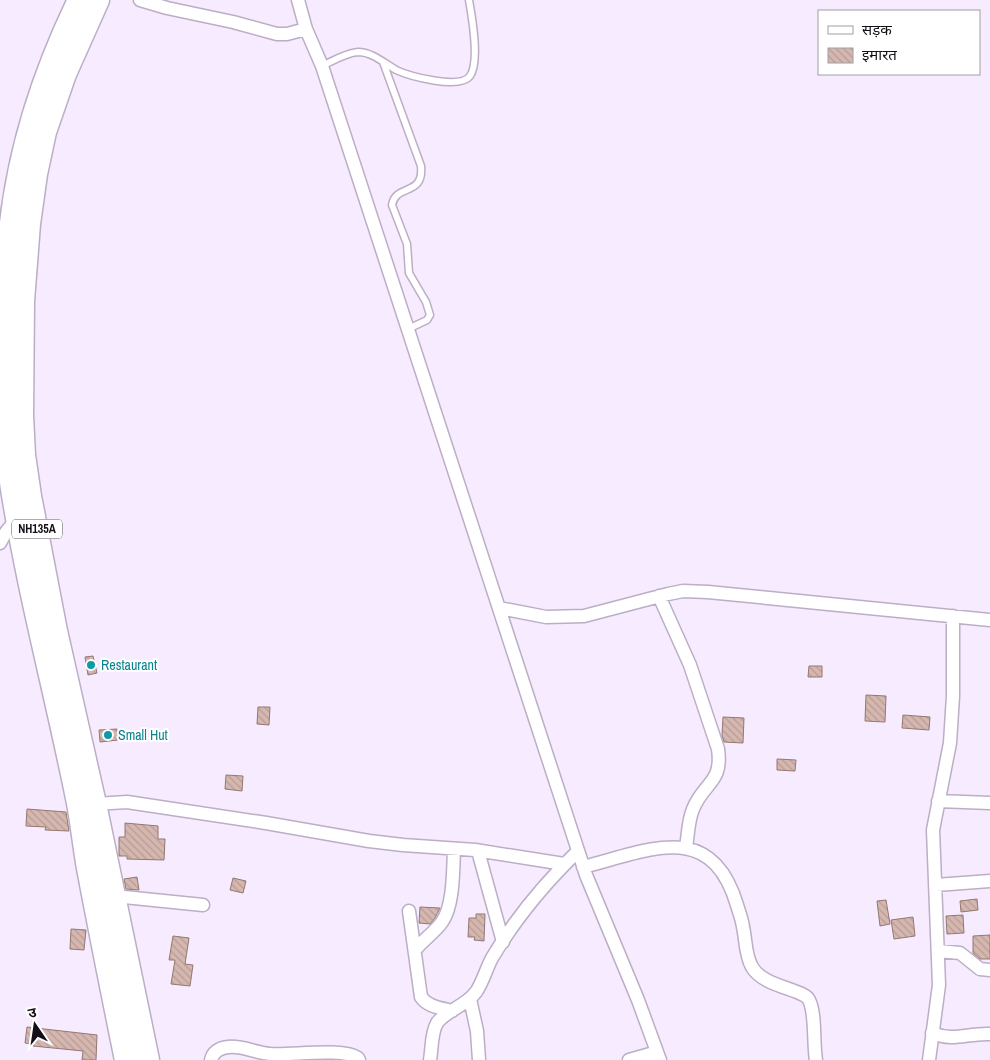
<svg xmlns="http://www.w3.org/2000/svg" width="990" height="1060" font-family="'Archivo Narrow','Noto Sans Devanagari',sans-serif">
<defs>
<pattern id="building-back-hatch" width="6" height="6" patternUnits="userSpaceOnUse" patternTransform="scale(1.25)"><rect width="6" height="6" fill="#d5b7af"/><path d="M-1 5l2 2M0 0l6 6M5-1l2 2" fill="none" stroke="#b69c96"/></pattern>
</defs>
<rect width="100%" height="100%" fill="#f6ebff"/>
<!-- building -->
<path fill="url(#building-back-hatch)" stroke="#937870" d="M 93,656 L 97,673 L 88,675 L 85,657 Z
M 809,666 L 822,666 L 822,677 L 808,677 Z
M 866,695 L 886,696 L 885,722 L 865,721 Z
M 258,707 L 270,707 L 269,725 L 257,724 Z
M 903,715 L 930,717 L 929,730 L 902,728 Z
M 723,717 L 744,718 L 743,743 L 724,742 L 722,735 Z
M 117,729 L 118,740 L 100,742 L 99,730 Z
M 777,759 L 796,760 L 795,771 L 777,770 Z
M 226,775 L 243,776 L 242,791 L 225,789 Z
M 27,809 L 66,812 L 69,831 L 45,830 L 46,827 L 26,826 Z
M 125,823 L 158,826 L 158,839 L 165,839 L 164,860 L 127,859 L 127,856 L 119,856 L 119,837 L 125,837 Z
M 137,877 L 139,890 L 126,889 L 124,879 Z
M 233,878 L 246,881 L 243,893 L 230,890 Z
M 977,899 L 978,910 L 961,912 L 960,901 Z
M 886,900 L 890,924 L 880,926 L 877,901 Z
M 420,907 L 440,908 L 435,918 L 430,924 L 419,923 Z
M 476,914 L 485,914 L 484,941 L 474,940 L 475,937 L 468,937 L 469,918 L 476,918 Z
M 963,915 L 964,933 L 947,934 L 946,916 Z
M 913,917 L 915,936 L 894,939 L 891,920 Z
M 71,929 L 86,930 L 84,950 L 70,949 Z
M 990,935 L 990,959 L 980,959 L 973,953 L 973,936 Z
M 173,936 L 189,938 L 185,964 L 193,965 L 190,986 L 171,984 L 175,960 L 169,960 Z
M 27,1027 L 97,1035 L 96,1060 L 82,1060 L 83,1051 L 33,1046 L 33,1044 L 25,1043 Z"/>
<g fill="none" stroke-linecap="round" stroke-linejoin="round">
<defs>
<path id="lane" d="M 383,62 L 421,166 C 424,197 396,183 392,205 L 407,244 L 409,273 L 426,302 L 430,315 L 427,320 L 408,329
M 322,66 C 333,61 345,53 358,52 C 372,52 384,63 396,70 C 409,76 460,90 470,76 C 480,62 472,17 469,0"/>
<path id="street" d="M 140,0 L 167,8 L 233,22 L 277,34 L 287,34 L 306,29
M 298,0 L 306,29 L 322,66 L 586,875 L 638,1000 L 660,1060
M 0,543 L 6,532 L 18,518
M 659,596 L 690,665 L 718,749 C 723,783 704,782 693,809 C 688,821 688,835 686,848
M 499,608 L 546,617 L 584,616 L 668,594 L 683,591 L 708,592 L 990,620
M 938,801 L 990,803
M 95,804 L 127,802 L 266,823 L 369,841 L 403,845 L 475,850 L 564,864
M 478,851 L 503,942
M 583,867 C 648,851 711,818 737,905 C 739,912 742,919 743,927 C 746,940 745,955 752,967 C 763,987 804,989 809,1000 C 816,1013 813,1043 816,1060
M 936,885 L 990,881
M 114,896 L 203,905
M 409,911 L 421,997 C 428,1007 441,1008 452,1011
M 415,950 C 423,940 435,932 442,922 C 454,905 453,869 454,849
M 938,951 L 960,953 L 980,969 L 990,970
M 470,999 L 477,1031 L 479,1060
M 932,1033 C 955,1042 966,1033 990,1034
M 211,1060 C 213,1052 219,1048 228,1047 C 242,1045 255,1053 270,1054 C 289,1056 343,1047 358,1058 L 359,1060
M 430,1060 C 432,1049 431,1033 437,1023 C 445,1011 466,1006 476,992 C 483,982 486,969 492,958 C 515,919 546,882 578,851
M 629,1060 L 657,1052
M 929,1060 L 939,985 L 933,830 L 950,743 L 953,696 L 953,616"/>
<path id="highway" d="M 79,0 C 45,70 20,145 11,223 C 7,255 6,288 5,321 C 3,377 4,433 12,489 C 29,595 57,698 78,803 C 82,825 84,846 88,868 C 100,932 113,996 126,1060
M 98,0 L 65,74 L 45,132 L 36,174 L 29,224 L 23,301 L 22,416 L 24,455 L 30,496 L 56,631 L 95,804 L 148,1060"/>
</defs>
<!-- lane casing -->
<use href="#lane" stroke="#bbaec5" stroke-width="9"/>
<!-- street casing -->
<use href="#street" stroke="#bbaec5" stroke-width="15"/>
<!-- highway casing -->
<use href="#highway" stroke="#bbaec5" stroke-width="25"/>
<!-- lane -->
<use href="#lane" stroke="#fff" stroke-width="6"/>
<!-- street -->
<use href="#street" stroke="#fff" stroke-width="12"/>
<!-- highway -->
<use href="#highway" stroke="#fff" stroke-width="22"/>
</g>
<!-- markers -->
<g fill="#0f9aa8" stroke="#fff" stroke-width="2">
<circle cx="91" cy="665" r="5"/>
<circle cx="108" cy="735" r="5"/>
</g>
<g text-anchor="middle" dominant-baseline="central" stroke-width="4" stroke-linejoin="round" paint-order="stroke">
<!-- shield labels -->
<rect fill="#fff" stroke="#5a575d" stroke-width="1" x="12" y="519.5" width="50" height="19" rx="4"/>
<g font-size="12" font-weight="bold" fill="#140f17">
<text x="37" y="529">NH135A</text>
</g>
<!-- culture labels -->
<g font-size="14" fill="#0d838f" stroke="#fff" text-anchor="start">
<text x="101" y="665">Restaurant</text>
<text x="118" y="735">Small Hut</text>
</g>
</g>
<!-- legend -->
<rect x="818" y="10" width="162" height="65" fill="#ffffff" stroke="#a19fa2"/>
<rect x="828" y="26" width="25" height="8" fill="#ffffff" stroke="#a19fa2"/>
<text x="862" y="35" font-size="15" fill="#140f17">सड़क</text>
<rect x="828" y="48" width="25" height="15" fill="url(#building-back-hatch)" stroke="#a19fa2"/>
<text x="862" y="60" font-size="15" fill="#140f17">इमारत</text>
<!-- north arrow -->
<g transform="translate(35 1025) rotate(347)" stroke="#ffffff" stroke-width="4" paint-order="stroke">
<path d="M0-4L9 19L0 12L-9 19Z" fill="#140f17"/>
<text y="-8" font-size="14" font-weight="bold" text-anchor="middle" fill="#140f17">उ</text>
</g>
</svg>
